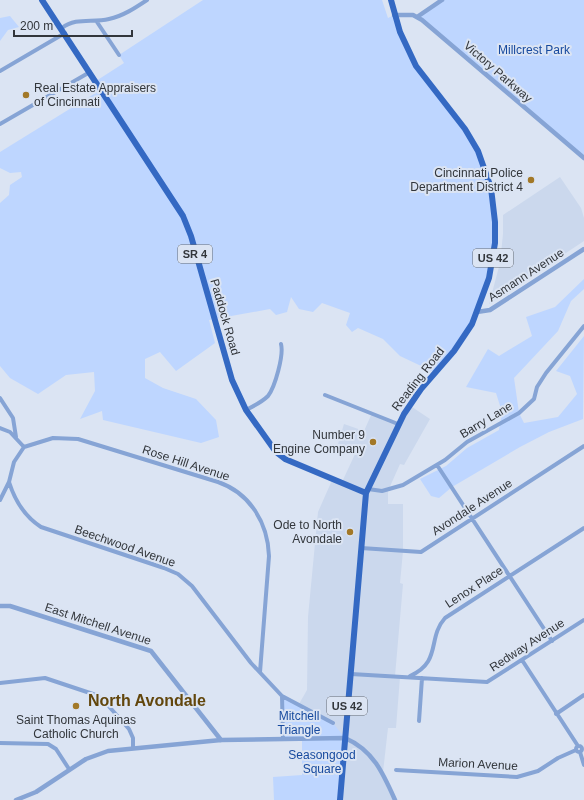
<svg xmlns="http://www.w3.org/2000/svg" width="584" height="800" font-family="Arial,sans-serif">
<rect width="100%" height="100%" fill="#dbe4f3"/>
<!-- built -->
<path fill="#cbd8ed" d="M 560,177 L 581,208 L 584,218 L 584,241 L 489,304 L 500,263 L 503,234 L 503,215 Z
M 409,405 L 430,419 L 404,465 L 400,464 L 388,491 L 388,504 L 403,504 L 403,551 L 400,583 L 403,584 L 395,676 L 400,677 L 396,728 L 388,728 L 383,772 L 395,800 L 340,800 L 299,704 L 307,690 L 308,617 L 318,512 L 333,478 L 342,482 L 356,452 L 338,444 L 344,424 L 364,431 L 372,413 L 398,423 Z"/>
<!-- green -->
<path fill="#bed6ff" d="M 203,0 L 382,0 L 388,18 L 394,15 L 407,49 L 472,140 L 493,200 L 495,243 L 477,312 L 436,373 L 400,356 L 383,339 L 358,328 L 352,332 L 346,325 L 350,313 L 322,303 L 313,312 L 299,309 L 291,297 L 287,312 L 276,315 L 270,309 L 209,320 L 215,343 L 176,371 L 160,352 L 145,359 L 145,378 L 163,388 L 196,399 L 216,420 L 219,437 L 201,443 L 103,420 L 102,411 L 80,419 L 95,391 L 94,372 L 66,375 L 38,394 L 10,378 L 0,366 L 0,203 L 9,195 L 10,185 L 22,177 L 21,172 L 10,173 L 0,168 L 0,152 L 102,89 L 96,81 L 124,63 L 119,55 Z
M 442,0 L 584,0 L 584,158 L 417,17 Z
M 10,16 L 19,27 L 8,30 L 0,41 L 0,18 Z
M 584,279 L 584,289 L 571,301 L 558,331 L 514,378 L 519,413 L 524,423 L 558,417 L 577,394 L 570,376 L 556,371 L 584,336 L 583,419 L 549,432 L 520,447 L 452,487 L 439,498 L 431,496 L 420,479 L 446,466 L 467,448 L 499,430 L 502,412 L 496,393 L 466,387 L 488,349 L 499,356 L 532,336 L 526,317 L 555,307 Z
M 282,696 L 333,723 L 345,738 L 340,800 L 274,800 L 273,777 L 302,775 L 302,739 L 283,739 Z"/>
<g fill="none" stroke-linecap="round" stroke-linejoin="round">
<!-- minor -->
<path stroke="#86a4d5" stroke-width="4" d="M 97,22 L 119,55
M 62,28 C 76,17 92,23 109,19 C 123,16 135,8 147,0
M 0,71 L 65,33
M 0,124 L 90,72
M 325,395 L 398,424
M 0,398 L 13,418 L 16,437
M 246,410 C 254,406 262,402 268,396 C 275,387 284,355 281,344
M 0,428 L 10,432 L 24,447
M 437,465 L 552,641
M 9,482 C 15,501 24,516 41,527 L 164,568 L 178,574 L 192,586 L 251,663 L 282,696 L 283,739
M 368,489 L 382,491 L 403,485 L 445,460 L 467,442 L 519,413 L 534,399 L 537,387 L 546,373 L 584,326
M 0,500 L 9,482 L 14,462 L 24,447 L 53,438 L 78,439 L 218,482 C 250,493 268,523 269,556 L 260,672
M 361,548 L 421,552 L 584,446
M 522,660 L 578,746
M 351,674 L 487,682 L 584,620
M 410,676 C 442,662 427,638 445,618 L 584,528
M 0,683 L 45,678 L 96,695 L 105,702 L 129,729 L 133,738 L 133,748
M 282,696 L 333,723
M 556,714 L 584,695
M 419,721 L 422,678
M 0,743 L 48,744 L 56,749 L 69,769
M576 749a3 3 0 1 1 6 0a3 3 0 1 1-6 0Z
M 580,752 L 584,765
M 396,770 L 517,777 L 538,771 L 558,758 L 576,750"/>
<!-- tertiary -->
<path stroke="#86a4d5" stroke-width="4.5" d="M 394,15 L 413,15 L 422,20 L 584,158
M 417,17 L 442,0
M 477,312 L 490,310 L 584,249
M 0,606 L 10,606 L 151,651 L 221,740
M 16,800 L 36,792 L 86,759 L 108,751 L 221,740 L 345,738 C 373,750 383,773 395,800"/>
<!-- primary -->
<path stroke="#3469c3" stroke-width="6" d="M 42,0 L 183,216 L 191,236 L 232,380 L 246,410 L 276,452 L 285,459 L 366,493
M 340,800 L 366,493 L 404,414 L 421,389 L 454,351 L 472,324 L 489,278 L 495,243 L 495,222 L 491,188 L 478,151 L 465,129 L 416,66 L 400,32 L 391,0"/>
</g>
<!-- markers -->
<g fill="#a27827" stroke="#dbe4f3" stroke-width="1.5">
<circle cx="26" cy="95" r="4"/>
<circle cx="531" cy="180" r="4"/>
<circle cx="373" cy="442" r="4"/>
<circle cx="350" cy="532" r="4"/>
<circle cx="76" cy="706" r="4"/>
</g>
<g text-anchor="middle" dominant-baseline="central" stroke-width="4" stroke-linejoin="round" paint-order="stroke">
<!-- shield labels -->
<g fill="#dbe4f3" stroke="#656a72" stroke-width="1">
<rect x="178" y="245" width="34" height="18" rx="3"/>
<rect x="473" y="249" width="40" height="18" rx="3"/>
<rect x="327" y="697" width="40" height="18" rx="3"/>
</g>
<g font-size="11" font-weight="bold" fill="#32363b">
<text x="195" y="254">SR 4</text>
<text x="493" y="258">US 42</text>
<text x="347" y="706">US 42</text>
</g>
<!-- park labels -->
<g font-size="12" fill="#16499e" stroke="#dbe4f3">
<text x="534" y="50">Millcrest Park</text>
<text x="299" y="716">Mitchell<tspan x="299" dy="14">Triangle</tspan></text>
<text x="322" y="755">Seasongood<tspan x="322" dy="14">Square</tspan></text>
</g>
<!-- street labels -->
<g font-size="12" fill="#32363b" stroke="#dbe4f3">
<text transform="translate(498 72) rotate(41)">Victory Parkway</text>
<text transform="translate(526 275) rotate(-33)">Asmann Avenue</text>
<text transform="translate(225 317) rotate(74)">Paddock Road</text>
<text transform="translate(418 379) rotate(-52)">Reading Road</text>
<text transform="translate(486 420) rotate(-31)">Barry Lane</text>
<text transform="translate(186 463) rotate(18)">Rose Hill Avenue</text>
<text transform="translate(472 507) rotate(-33)">Avondale Avenue</text>
<text transform="translate(125 546) rotate(19)">Beechwood Avenue</text>
<text transform="translate(474 587) rotate(-33)">Lenox Place</text>
<text transform="translate(98 624) rotate(18)">East Mitchell Avenue</text>
<text transform="translate(527 645) rotate(-33)">Redway Avenue</text>
<text transform="translate(478 764) rotate(3)">Marion Avenue</text>
</g>
<!-- poi labels -->
<g font-size="12" fill="#32363b" stroke="#dbe4f3" text-anchor="end">
<text x="34" y="88" text-anchor="start">Real Estate Appraisers<tspan x="34" dy="14">of Cincinnati</tspan></text>
<text x="523" y="173">Cincinnati Police<tspan x="523" dy="14">Department District 4</tspan></text>
<text x="365" y="435">Number 9<tspan x="365" dy="14">Engine Company</tspan></text>
<text x="342" y="525">Ode to North<tspan x="342" dy="14">Avondale</tspan></text>
<text x="76" y="720" text-anchor="middle">Saint Thomas Aquinas<tspan x="76" dy="14">Catholic Church</tspan></text>
</g>
<!-- district labels -->
<g font-size="16" font-weight="bold" fill="#62460c" stroke="#dbe4f3">
<text x="147" y="700">North Avondale</text>
</g>
</g>
<!-- scale -->
<path d="M14 30v6h118v-6" fill="none" stroke="#32363b" stroke-width="2"/>
<text x="20" y="30" font-size="12" fill="#32363b" stroke="#dbe4f3" stroke-width="3" paint-order="stroke">200 m</text>
</svg>
